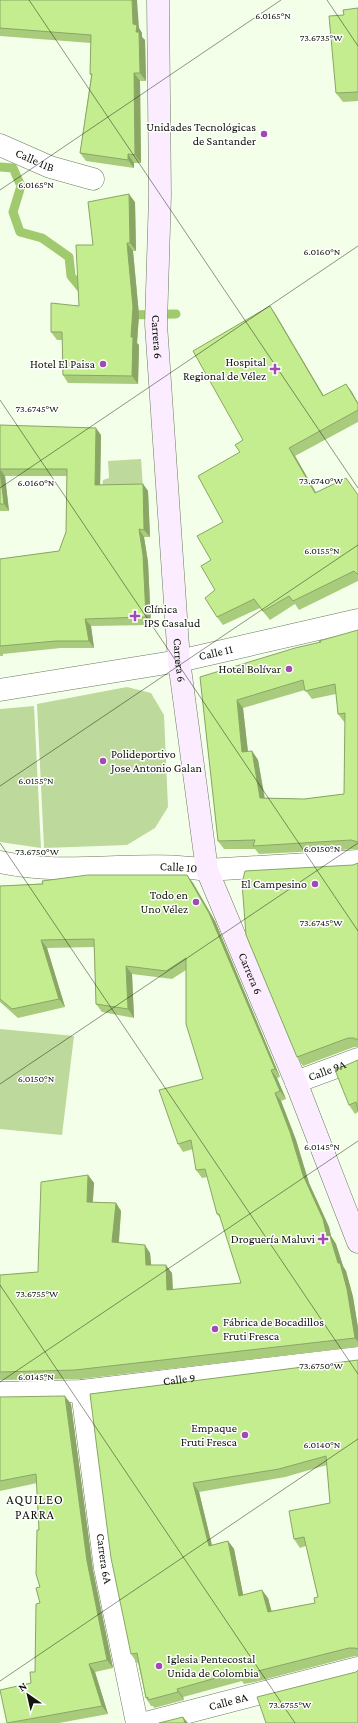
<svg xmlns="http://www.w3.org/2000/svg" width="358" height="1723" font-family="'Crimson Pro',serif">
<rect width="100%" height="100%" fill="#f3ffe8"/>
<!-- green -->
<path fill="#bdd99c" d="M 141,459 L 143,488 L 102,488 L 103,480 L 109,478 L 108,461 Z
M 127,687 L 151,693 L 164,715 L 168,807 L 155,828 L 127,845 L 44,848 L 37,704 Z
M 34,706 L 41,848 L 0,842 L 0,709 Z
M 0,1029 L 74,1036 L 62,1135 L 0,1129 Z"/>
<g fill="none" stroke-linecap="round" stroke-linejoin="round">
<!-- stream -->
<path stroke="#a1c96d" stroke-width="9" d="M 0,167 L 13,168 L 21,186 L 13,212 L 20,232 L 42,238 L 69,257 L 71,276 L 85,293
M 127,315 L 176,314"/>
<defs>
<g id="minor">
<path id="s1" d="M 0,145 L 50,167 L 93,179"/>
<path id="s2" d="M 0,690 L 179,661 L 358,620"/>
<path id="s3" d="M 0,862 C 69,877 139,859 207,870"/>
<path id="s4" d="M 296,1082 L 358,1059"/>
<path id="s5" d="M 82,1391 L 105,1568 L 137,1723"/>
<path id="s6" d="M 0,1393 L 82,1391 L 358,1358"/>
<path id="s7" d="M 146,1723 L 358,1668"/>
</g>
<path id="tertiary" d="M 207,870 L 358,861"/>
<g id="secondary">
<path id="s8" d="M 158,0 L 160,195 L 156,324 L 179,661 L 207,870 L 296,1082 L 358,1242"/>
</g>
</defs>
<!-- minor casing -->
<use href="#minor" stroke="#6c785f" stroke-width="23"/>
<!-- tertiary casing -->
<use href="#tertiary" stroke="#6c785f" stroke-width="23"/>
<!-- secondary casing -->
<use href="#secondary" stroke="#6c785f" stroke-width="23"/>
<!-- minor -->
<use href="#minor" stroke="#fff" stroke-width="22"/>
<!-- tertiary -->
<use href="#tertiary" stroke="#fff" stroke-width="22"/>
<!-- secondary -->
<use href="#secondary" stroke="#fbedff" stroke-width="22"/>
</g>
<!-- wall -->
<path fill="#a9cc7c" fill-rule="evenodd" d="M 0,0 L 139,28 L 142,33 L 142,37 L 145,40 L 146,81 L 140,81 L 141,163 L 134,163 L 134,168 L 86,161 L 80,153 L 91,76 L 90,74 L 91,43 L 0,36 Z
M 358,8 L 358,101 L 343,102 L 336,93 L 344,15 Z
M 135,202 L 136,251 L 133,251 L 139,315 L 137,343 L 139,345 L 138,384 L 68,383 L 63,375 L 62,340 L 57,340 L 51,332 L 79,306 L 93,245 Z
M 270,306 L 276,315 L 324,396 L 346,384 L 358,403 L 358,422 L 295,456 L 316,492 L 358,495 L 358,581 L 299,610 L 295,604 L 270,620 L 260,608 L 223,625 L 217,617 L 215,590 L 211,560 L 223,522 L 240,452 Z
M 0,425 L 101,435 L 100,485 L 143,484 L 148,491 L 150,537 L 144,537 L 148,562 L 151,625 L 91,626 L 94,648 L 61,648 L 3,654 L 3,656 L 0,656 L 0,559 L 59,551 L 66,532 L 67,476 L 5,476 L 9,511 L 0,511 Z
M 358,630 L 358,849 L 259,854 L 255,849 L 224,849 L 218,841 L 200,677 L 321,642 ZM 305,690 L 312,699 L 336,694 L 338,714 L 345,723 L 344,794 L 304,799 L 265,798 L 258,760 L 252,751 L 248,752 L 243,708 Z
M 358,863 L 358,1047 L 354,1047 L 303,1066 L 297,1057 L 353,865 Z
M 187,875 L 193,883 L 215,921 L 280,1077 L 277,1078 L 286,1099 L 281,1101 L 296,1140 L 309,1183 L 329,1227 L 331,1236 L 336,1244 L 343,1266 L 346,1271 L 353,1297 L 358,1328 L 358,1347 L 81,1379 L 0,1380 L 0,1275 L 38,1272 L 88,1175 L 94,1183 L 93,1202 L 116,1203 L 121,1211 L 119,1243 L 150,1253 L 151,1265 L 172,1273 L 173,1290 L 241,1283 L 221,1219 L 217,1214 L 208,1177 L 202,1178 L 196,1170 L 193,1149 L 183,1152 L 178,1144 L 203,1079 L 186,970 L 172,979 L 132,974 L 134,1018 L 102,1012 L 96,1004 L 94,947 L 47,948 L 65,1007 L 18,1018 L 0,1002 L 0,886 Z
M 358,1060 L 358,1112 L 355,1114 L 349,1105 Z
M 358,1360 L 358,1656 L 355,1656 L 255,1682 L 244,1684 L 242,1681 L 183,1697 L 184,1700 L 154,1708 L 153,1706 L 151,1706 L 146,1698 L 138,1663 L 137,1663 L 131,1654 L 90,1394 ZM 327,1465 L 330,1503 L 294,1539 L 300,1548 L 306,1546 L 318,1597 L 315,1603 L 271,1611 L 268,1598 L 243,1595 L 234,1549 L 228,1541 L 212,1545 L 199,1492 L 285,1477 Z
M 0,1397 L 71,1404 L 93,1570 L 113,1668 L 95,1672 L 108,1714 L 59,1723 L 7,1723 L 31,1683 L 35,1672 L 40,1603 L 39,1530 L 37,1483 L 0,1491 Z"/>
<!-- shaded-wall -->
<path fill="#89a665" d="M 132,0 L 137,0 L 139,28 L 142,33 L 142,37 L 145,40 L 146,81 L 140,73 L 136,32 L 133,24 Z
M 134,73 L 140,81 L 141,163 L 135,155 Z
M 128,154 L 134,163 L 134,168 L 128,160 Z
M 129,194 L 135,202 L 136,251 L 130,243 Z
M 127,243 L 133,251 L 139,315 L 137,343 L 139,345 L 138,384 L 132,376 L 131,337 Z
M 270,306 L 276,315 L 329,405 L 323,396 Z
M 346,384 L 352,392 L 358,403 L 358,404 Z
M 96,428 L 101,435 L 100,493 L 95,485 Z
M 289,448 L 295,456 L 321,502 L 315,493 Z
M 0,469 L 5,476 L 9,511 L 4,504 Z
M 143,484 L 148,491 L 150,537 L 144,530 Z
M 139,529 L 144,537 L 148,562 L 151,625 L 146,617 Z
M 85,619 L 91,626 L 94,648 L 89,641 Z
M 237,700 L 243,708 L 249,761 L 242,752 Z
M 252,751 L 258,760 L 266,807 L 260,798 Z
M 187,875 L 193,883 L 215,921 L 280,1077 L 275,1069 Z
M 41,940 L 47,948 L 65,1007 L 59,999 Z
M 126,966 L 132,974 L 134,1018 L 128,1009 Z
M 271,1070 L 277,1078 L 286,1099 L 280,1091 Z
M 275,1093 L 281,1101 L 296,1140 L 309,1183 L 329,1227 L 331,1236 L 336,1244 L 343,1266 L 346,1271 L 353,1297 L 358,1328 L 358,1342 L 355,1338 L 338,1263 L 327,1236 L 303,1175 Z
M 88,1175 L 94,1183 L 92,1210 L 87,1202 Z
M 116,1203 L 121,1211 L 118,1250 L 112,1242 Z
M 145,1245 L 150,1253 L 152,1273 L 146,1265 Z
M 166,1265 L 172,1273 L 173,1298 L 167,1290 Z
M 65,1396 L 71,1404 L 93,1570 L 113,1668 L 107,1660 L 87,1561 Z
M 193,1483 L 199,1492 L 214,1554 L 209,1546 Z
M 228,1541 L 234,1549 L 245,1604 L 239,1596 Z
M 262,1590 L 268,1598 L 274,1620 L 268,1612 Z
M 89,1664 L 95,1672 L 108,1714 L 102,1706 Z
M 177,1689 L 183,1697 L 184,1700 L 178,1692 Z
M 183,1717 L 188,1723 L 185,1723 Z"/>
<!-- building -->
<path fill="#c4ed90" stroke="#89a665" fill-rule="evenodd" d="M 0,0 L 132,0 L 133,24 L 137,25 L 136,32 L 139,32 L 140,73 L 134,73 L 135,155 L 128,154 L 128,160 L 80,153 L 92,74 L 90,74 L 91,35 L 0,28 Z
M 358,8 L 358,92 L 336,93 L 329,16 L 344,15 L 343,10 Z
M 129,194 L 130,243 L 127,243 L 133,307 L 131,337 L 133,337 L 132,376 L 63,375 L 62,332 L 51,332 L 51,303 L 79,306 L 76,245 L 93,245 L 88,202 Z
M 270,306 L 323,396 L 346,384 L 358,404 L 358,410 L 289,448 L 315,493 L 346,478 L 358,495 L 358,574 L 357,574 L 354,571 L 293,601 L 289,596 L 263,611 L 254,599 L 217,617 L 205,598 L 215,590 L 201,566 L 211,560 L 197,536 L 223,522 L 198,476 L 240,452 L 235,445 L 243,440 L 193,351 Z
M 0,425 L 96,428 L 95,485 L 143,484 L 144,530 L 139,529 L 143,555 L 146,617 L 85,619 L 89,641 L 56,641 L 0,646 L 0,559 L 59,551 L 66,532 L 67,469 L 0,469 Z
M 0,470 L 4,504 L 0,504 Z
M 358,630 L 358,842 L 351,840 L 253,846 L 255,840 L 218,841 L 200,677 L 295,648 L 321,642 L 319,641 ZM 303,680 L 305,691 L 335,684 L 338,714 L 345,713 L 344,794 L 304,799 L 260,798 L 252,751 L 242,752 L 237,700 Z
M 358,863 L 358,1040 L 354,1038 L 348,1038 L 297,1057 L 246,935 L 242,883 L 245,871 L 353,865 Z
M 88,875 L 187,875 L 209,913 L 275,1069 L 271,1070 L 280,1091 L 275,1093 L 290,1132 L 303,1175 L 323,1219 L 327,1236 L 330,1236 L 338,1263 L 340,1263 L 347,1289 L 355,1338 L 75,1370 L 0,1372 L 0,1275 L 38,1272 L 41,1182 L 88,1175 L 87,1202 L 116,1203 L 112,1242 L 145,1245 L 146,1265 L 166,1265 L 167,1290 L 241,1283 L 219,1214 L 217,1214 L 205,1169 L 196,1170 L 191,1140 L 178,1144 L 159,1090 L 203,1079 L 186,1024 L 186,958 L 166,971 L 126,966 L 128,1009 L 96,1004 L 94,939 L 41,940 L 59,999 L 12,1009 L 0,999 L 0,886 L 43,884 L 42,881 Z
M 358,1060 L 358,1111 L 356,1102 L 349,1105 L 335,1070 Z
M 358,1360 L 358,1649 L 355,1648 L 349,1648 L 238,1676 L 237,1672 L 177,1689 L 178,1692 L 148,1700 L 148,1697 L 146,1698 L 137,1653 L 131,1654 L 111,1558 L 90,1394 ZM 326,1456 L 330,1503 L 289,1511 L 294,1539 L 304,1537 L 318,1597 L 314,1598 L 315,1603 L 268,1612 L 262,1590 L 239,1596 L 228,1541 L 209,1546 L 193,1483 L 279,1469 Z
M 65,1396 L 87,1561 L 107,1660 L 89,1664 L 102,1706 L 7,1723 L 0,1690 L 31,1683 L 30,1672 L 35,1672 L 36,1604 L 40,1603 L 36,1588 L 40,1587 L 36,1574 L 37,1530 L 39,1530 L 36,1474 L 0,1481 L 0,1397 Z
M 358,1670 L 358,1723 L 266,1723 L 257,1697 L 356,1672 Z
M 183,1717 L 185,1723 L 159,1723 Z"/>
<!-- ticks -->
<path fill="none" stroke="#11150b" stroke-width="1" stroke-opacity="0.45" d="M 29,0 L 358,488M 327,0 L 358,46M 0,190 L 281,0M 0,400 L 358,931M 0,488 L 358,246M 0,786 L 358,545M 0,843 L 358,1374M 0,1084 L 358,843M 0,1285 L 295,1723M 0,1382 L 358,1141M 0,1681 L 358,1439"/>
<!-- markers -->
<g fill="#a249b5" stroke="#fff" stroke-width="1.5">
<circle cx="264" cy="134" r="4"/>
<circle cx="103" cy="364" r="4"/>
<path d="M273 363h4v4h4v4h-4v4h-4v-4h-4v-4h4z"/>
<path d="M133 610h4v4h4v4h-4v4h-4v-4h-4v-4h4z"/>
<circle cx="289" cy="669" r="4"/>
<circle cx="103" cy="761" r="4"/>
<circle cx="315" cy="884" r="4"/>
<circle cx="196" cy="902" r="4"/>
<path d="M321 1233h4v4h4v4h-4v4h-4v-4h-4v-4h4z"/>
<circle cx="215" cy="1329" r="4"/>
<circle cx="245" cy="1435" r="4"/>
<circle cx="159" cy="1666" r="4"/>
</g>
<g text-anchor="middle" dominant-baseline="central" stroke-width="3" stroke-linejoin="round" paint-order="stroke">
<!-- poi labels -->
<g font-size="12" fill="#11150b" stroke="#fff" text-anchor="end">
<text x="256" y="127">Unidades Tecnológicas<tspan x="256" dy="14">de Santander</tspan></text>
<text x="266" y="362">Hospital<tspan x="266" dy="14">Regional de Vélez</tspan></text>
<text x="95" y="364">Hotel El Paisa</text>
<text x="144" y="609" text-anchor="start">Clínica<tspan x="144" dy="14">IPS Casalud</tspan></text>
<text x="281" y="669">Hotel Bolívar</text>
<text x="111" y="754" text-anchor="start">Polideportivo<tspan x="111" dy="14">Jose Antonio Galan</tspan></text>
<text x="307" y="884">El Campesino</text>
<text x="188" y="895">Todo en<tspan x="188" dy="14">Uno Vélez</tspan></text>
<text x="315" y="1239">Droguería Maluvi</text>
<text x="223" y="1322" text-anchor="start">Fábrica de Bocadillos<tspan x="223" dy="14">Fruti Fresca</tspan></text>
<text x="237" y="1428">Empaque<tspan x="237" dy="14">Fruti Fresca</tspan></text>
<text x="167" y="1659" text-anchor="start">Iglesia Pentecostal<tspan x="167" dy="14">Unida de Colombia</tspan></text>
</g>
<!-- street labels -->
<g font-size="12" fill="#11150b" stroke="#fff">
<text stroke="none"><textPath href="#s1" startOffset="38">Calle 11B</textPath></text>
<text stroke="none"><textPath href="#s8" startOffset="337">Carrera 6</textPath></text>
<text stroke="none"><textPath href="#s2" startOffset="219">Calle 11</textPath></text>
<text stroke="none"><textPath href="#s8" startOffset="661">Carrera 6</textPath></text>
<text stroke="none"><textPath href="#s3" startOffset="179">Calle 10</textPath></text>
<text stroke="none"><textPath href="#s8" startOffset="985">Carrera 6</textPath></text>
<text stroke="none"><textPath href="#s4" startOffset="33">Calle 9A</textPath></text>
<text stroke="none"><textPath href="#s6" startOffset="180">Calle 9</textPath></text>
<text stroke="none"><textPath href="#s5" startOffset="169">Carrera 6A</textPath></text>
<text stroke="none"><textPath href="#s7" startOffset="85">Calle 8A</textPath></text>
</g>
<!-- neighbourhood labels -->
<g font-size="13" letter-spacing="1" fill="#11150b" stroke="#fff">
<text x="35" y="1499">AQUILEO<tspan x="35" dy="15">PARRA</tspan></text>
</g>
</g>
<g font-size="10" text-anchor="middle" fill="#11150b" stroke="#fff" stroke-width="3" stroke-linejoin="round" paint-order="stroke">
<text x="273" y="19">6.0165°N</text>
<text x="321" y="41">73.6735°W</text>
<text x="36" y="188">6.0165°N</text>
<text x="322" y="255">6.0160°N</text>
<text x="37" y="412">73.6745°W</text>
<text x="321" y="484">73.6740°W</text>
<text x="36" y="486">6.0160°N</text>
<text x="322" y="554">6.0155°N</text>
<text x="36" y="784">6.0155°N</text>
<text x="322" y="852">6.0150°N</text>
<text x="37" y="855">73.6750°W</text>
<text x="321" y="926">73.6745°W</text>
<text x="36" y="1082">6.0150°N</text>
<text x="322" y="1150">6.0145°N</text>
<text x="37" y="1297">73.6755°W</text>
<text x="321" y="1369">73.6750°W</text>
<text x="36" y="1380">6.0145°N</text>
<text x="322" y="1448">6.0140°N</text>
<text x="290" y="1708">73.6755°W</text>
</g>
<!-- north arrow -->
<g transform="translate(28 1695) rotate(326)" stroke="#ffffff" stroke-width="3" paint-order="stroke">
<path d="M0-3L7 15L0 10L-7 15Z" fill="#11150b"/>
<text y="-6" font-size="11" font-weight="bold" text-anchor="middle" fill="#11150b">N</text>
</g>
</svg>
